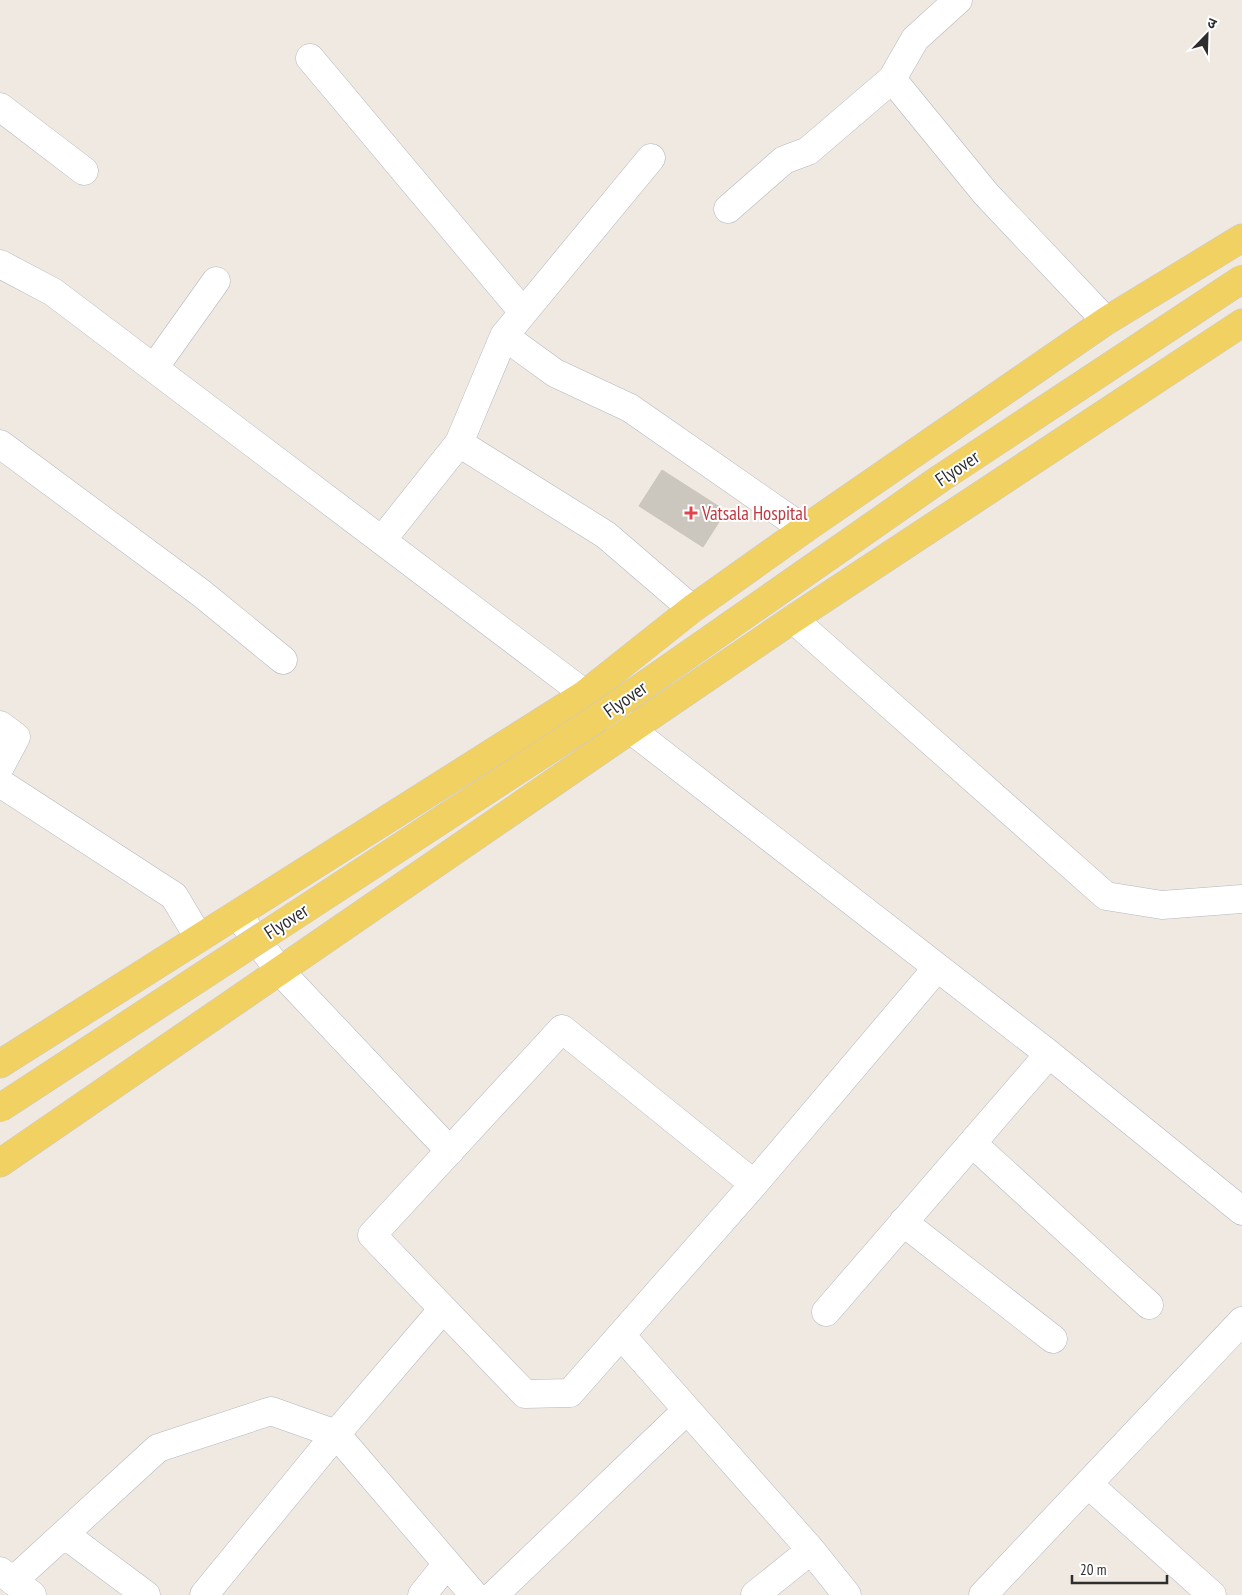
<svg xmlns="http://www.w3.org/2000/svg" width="1242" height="1595" font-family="'PT Sans Narrow','Noto Sans Devanagari',sans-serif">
<rect width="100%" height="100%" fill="#efe9e1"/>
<!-- building -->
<path fill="#cbc7bf" stroke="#cbc5ba" d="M 662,470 L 726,511 L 703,547 L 639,506 Z"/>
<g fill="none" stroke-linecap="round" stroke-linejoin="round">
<defs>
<path id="minor" d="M 310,58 L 523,312
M 892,79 L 986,194 L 1106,321
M 0,107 L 84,171
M 728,209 L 784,160 L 808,151 L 892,79 L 915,39 L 958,0
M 0,264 L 53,292 L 585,694 L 1049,1054 L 1242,1211
M 504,336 L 555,373 L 630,408 L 798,525 L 806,528
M 154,368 L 216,281
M 459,443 L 606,535 L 692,609
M 0,444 L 201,593 L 283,660
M 382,540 L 459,443 L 504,336 L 651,158
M 793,619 L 1106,896 L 1162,905 L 1242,899
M 0,725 L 16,737 L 0,767
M 0,783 L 174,896 L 199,938
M 237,914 L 279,970 L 450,1151
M 972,1143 L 1149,1305
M 754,1184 L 562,1029 L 372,1235 L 525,1394 L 570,1393 L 754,1184 L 937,968
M 903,1222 L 1053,1339
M 826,1312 L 1049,1054
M 621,1335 L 811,1550 L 847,1595
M 1088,1484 L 1212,1595
M 64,1534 L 146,1595
M 0,1571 L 32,1595
M 13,1581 L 158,1448 L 271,1411 L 336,1434 L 474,1595
M 204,1595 L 336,1434 L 443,1309
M 422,1595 L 447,1564
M 494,1595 L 687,1410
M 755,1595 L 811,1550
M 983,1595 L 1242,1321"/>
<path id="major" d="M 0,1064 L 585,694 L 692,609 L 806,528 L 1106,321 L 1242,238
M 0,1163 L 630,730 L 793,619 L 1242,323"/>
</defs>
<!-- minor casing -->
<use href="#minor" stroke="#b4b7c1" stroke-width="29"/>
<!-- major casing -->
<use href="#major" stroke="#c9c9c9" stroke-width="29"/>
<!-- minor -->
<use href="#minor" stroke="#fff" stroke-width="28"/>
<!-- major -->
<use href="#major" stroke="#f2d163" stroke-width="28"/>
<defs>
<path id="major-bridge" d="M 0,1108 L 593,721 L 941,478 L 1242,279"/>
</defs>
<!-- major-bridge casing -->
<use href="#major-bridge" stroke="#c9c9c9" stroke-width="29" stroke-linecap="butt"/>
<!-- major-bridge -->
<use href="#major-bridge" stroke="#f2d163" stroke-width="28"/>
</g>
<!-- markers -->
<path fill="#e0444e" stroke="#fff" stroke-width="2" d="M688.5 505.5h5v5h5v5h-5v5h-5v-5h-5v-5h5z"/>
<g text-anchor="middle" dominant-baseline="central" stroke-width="4" stroke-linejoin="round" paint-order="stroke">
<!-- street labels -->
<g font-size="19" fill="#2e2e2e" stroke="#fff">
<text transform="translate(957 468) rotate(-34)">Flyover</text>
<text transform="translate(625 699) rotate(-35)">Flyover</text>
<text transform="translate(286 921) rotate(-33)">Flyover</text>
</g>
<!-- health labels -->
<g font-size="19" fill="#be3a42" stroke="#fff" text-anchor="start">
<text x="702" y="513">Vatsala Hospital</text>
</g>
</g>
<!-- north arrow -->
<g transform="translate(1207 35) rotate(23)" stroke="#ffffff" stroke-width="4" paint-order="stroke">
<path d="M0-4L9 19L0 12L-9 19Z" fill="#2e2e2e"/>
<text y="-8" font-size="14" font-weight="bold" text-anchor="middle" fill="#2e2e2e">उ</text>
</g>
<!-- scale -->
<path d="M1072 1575v8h95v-8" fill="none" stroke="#2e2e2e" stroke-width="2.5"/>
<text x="1080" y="1575" font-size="15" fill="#2e2e2e" stroke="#ffffff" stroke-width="4" paint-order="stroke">20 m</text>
</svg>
